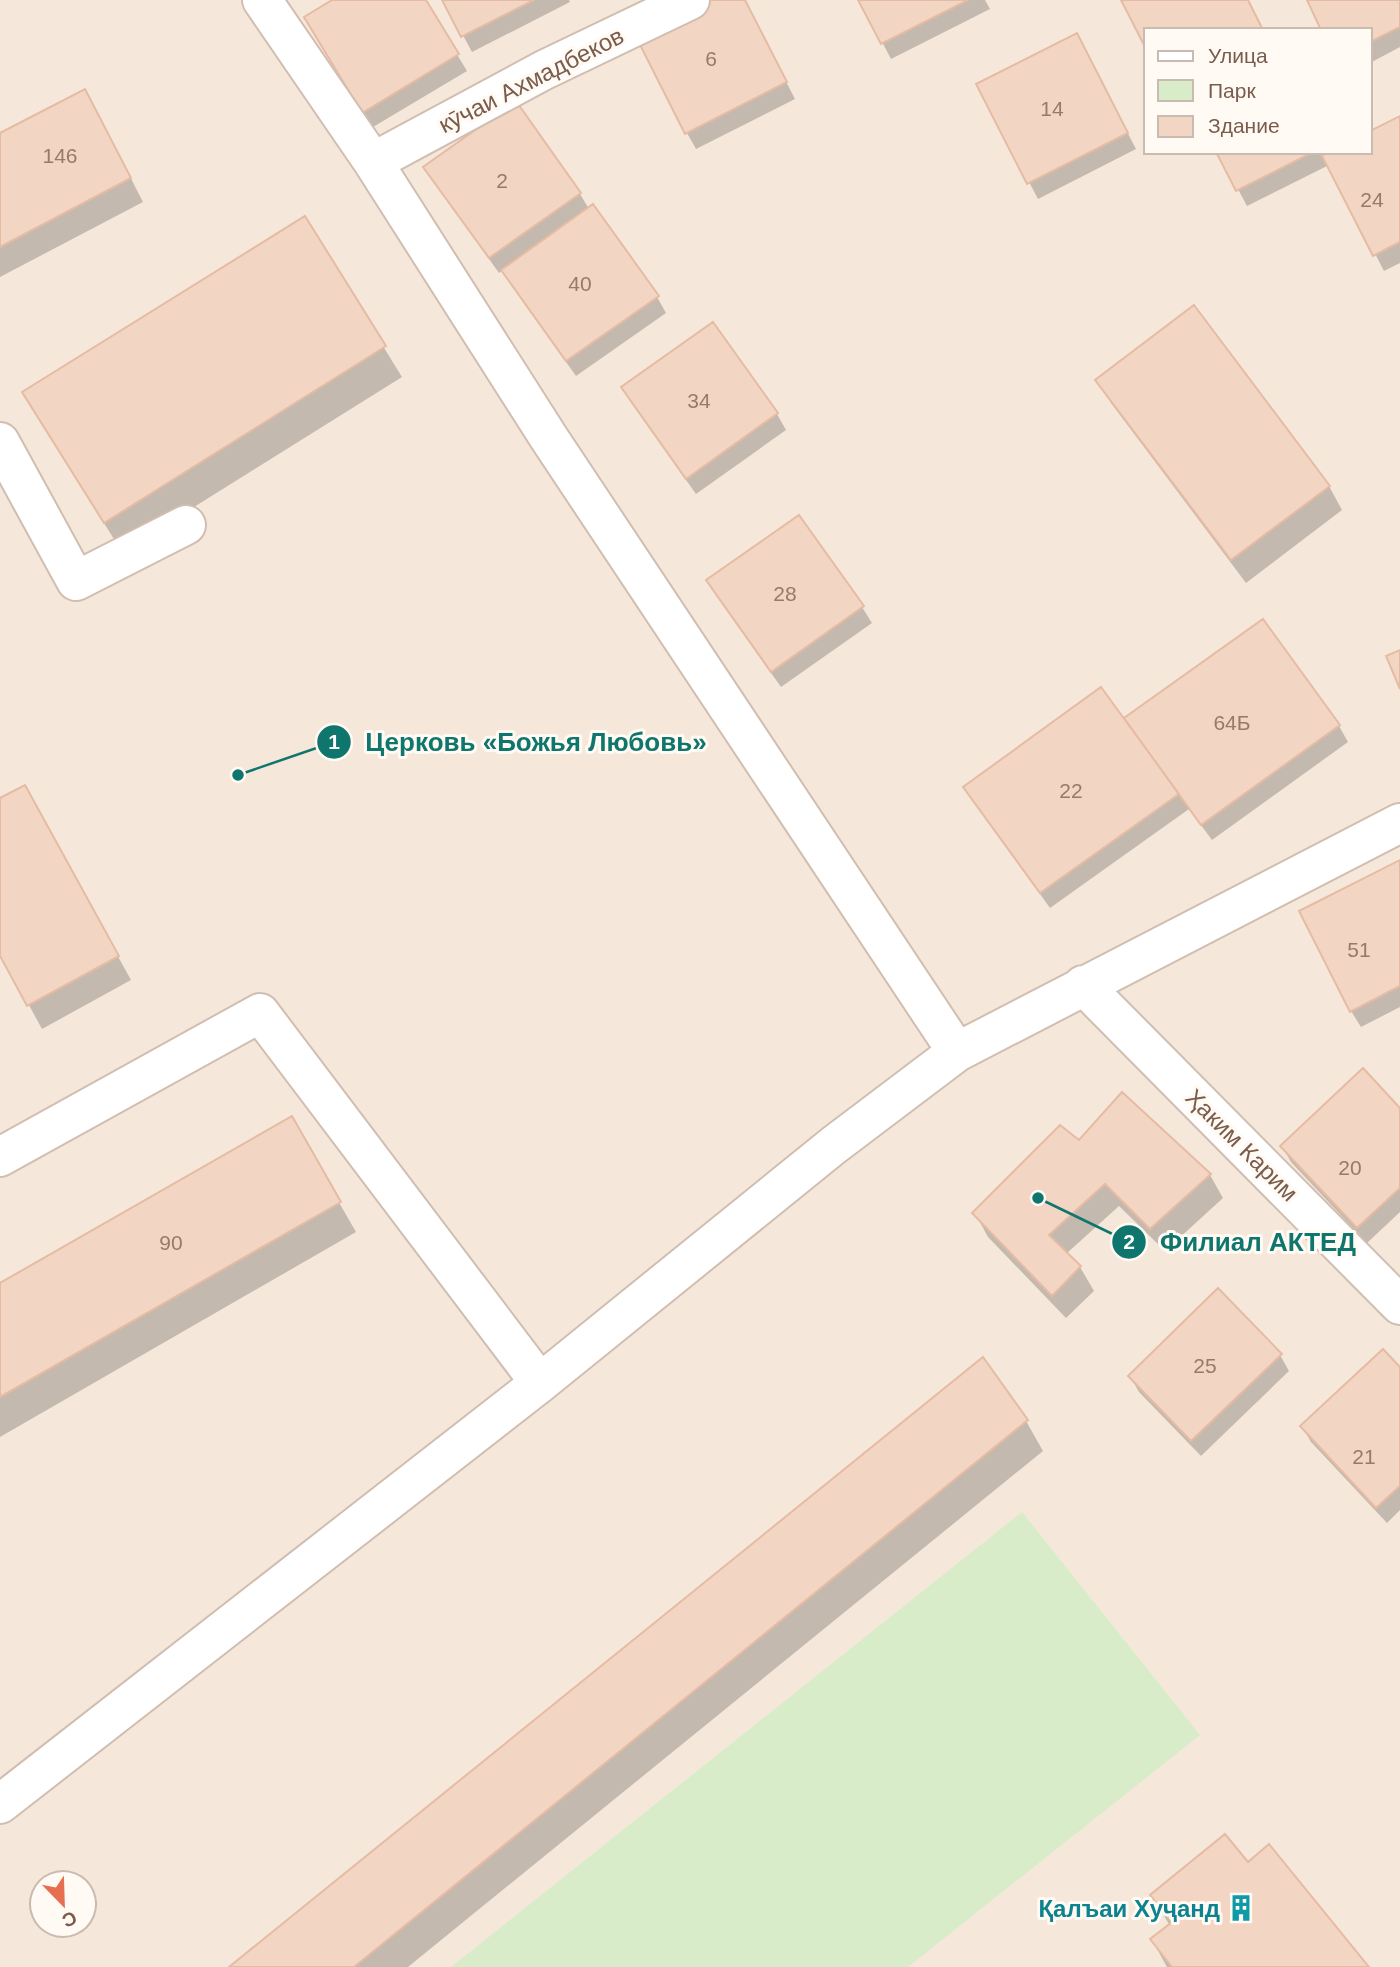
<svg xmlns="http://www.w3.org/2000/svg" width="1400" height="1967" font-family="Helvetica,sans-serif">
<rect width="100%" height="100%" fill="#fdf6ec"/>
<!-- residential -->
<path fill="#f5e8da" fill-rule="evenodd" d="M 0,0 L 1400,0 L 1400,1967 L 0,1967 ZM 1146,30 L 1370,30 L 1370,152 L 1146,152 ZM 42,1883 L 84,1883 L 84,1925 L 42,1925 Z"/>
<!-- green -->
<path fill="#d8ecc9" d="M 1022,1512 L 1200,1735 L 908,1967 L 451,1967 Z"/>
<!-- shadow -->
<path fill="#0003" d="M 335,0 L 424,0 L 467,71 L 373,127 L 307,18 Z
M 444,0 L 569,0 L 570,2 L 472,52 Z
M 744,0 L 795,99 L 696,149 L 687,133 Z
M 860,0 L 985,0 L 990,9 L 891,59 Z
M 1308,0 L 1400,0 L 1400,47 L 1370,63 L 1370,30 Z
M 1085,51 L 1136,149 L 1038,199 L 978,85 Z
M 98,114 L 143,202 L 0,277 L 0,135 Z
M 1400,118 L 1400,263 L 1384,271 L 1329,165 L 1247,206 L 1218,152 L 1370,152 Z
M 435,183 L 580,194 L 589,209 L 657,297 L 666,313 L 576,376 L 512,286 L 503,270 L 499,273 Z
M 304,218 L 402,377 L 122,552 L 41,422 Z
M 713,324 L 777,414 L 786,430 L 696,494 L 632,404 L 623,388 Z
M 1097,380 L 1329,486 L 1342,510 L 1246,583 L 1111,403 Z
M 798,517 L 862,607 L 872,623 L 781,687 L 717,597 L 708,581 Z
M 1262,621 L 1339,726 L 1348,742 L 1212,840 L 1189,809 L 1050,908 L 975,803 L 1124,721 Z
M 0,800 L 37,810 L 131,980 L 42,1029 L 0,952 Z
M 1400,863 L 1400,1007 L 1361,1027 L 1351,1011 Z
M 1400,1110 L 1400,1212 L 1367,1243 L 1291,1162 L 1282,1146 Z
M 291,1119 L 356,1232 L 0,1437 L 0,1285 Z
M 1079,1142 L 1210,1175 L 1223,1198 L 1165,1251 L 1119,1206 L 1066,1254 L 1080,1267 L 1094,1291 L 1066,1318 L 988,1237 L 975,1213 Z
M 1280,1355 L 1289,1371 L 1201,1456 L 1139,1392 L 1130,1376 Z
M 1400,1369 L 1400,1510 L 1387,1523 L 1311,1442 L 1302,1426 Z
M 1026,1421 L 1043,1451 L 408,1967 L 232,1967 Z
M 1247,1864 L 1367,1967 L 1167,1967 L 1152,1940 L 1170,1926 L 1152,1895 Z"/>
<!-- building -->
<path fill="#f3d5c3" stroke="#e6bba3" stroke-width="2" d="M 332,0 L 426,0 L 459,54 L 362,113 L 304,17 Z
M 442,0 L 534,0 L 461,37 Z
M 700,0 L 745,0 L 787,82 L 685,134 L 634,33 Z
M 858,0 L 968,0 L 881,44 Z
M 1121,0 L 1248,0 L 1263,30 L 1146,30 L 1146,49 Z
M 1307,0 L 1400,0 L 1400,27 L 1370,42 L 1370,30 L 1321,30 Z
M 1077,33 L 1128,133 L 1027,184 L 976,84 Z
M 85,89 L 131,178 L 0,247 L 0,133 Z
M 516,101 L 581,193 L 489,258 L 423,167 Z
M 1400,116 L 1400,242 L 1373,256 L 1322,156 L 1329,152 L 1370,152 L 1370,131 Z
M 1216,152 L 1313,152 L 1236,191 Z
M 593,204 L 659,296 L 566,361 L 501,270 Z
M 305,216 L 386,346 L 104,523 L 22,392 Z
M 1194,305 L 1330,486 L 1231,560 L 1095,380 Z
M 713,322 L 778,413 L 686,479 L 621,387 Z
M 799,515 L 864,606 L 771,672 L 706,580 Z
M 1263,619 L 1340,725 L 1201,825 L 1124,718 Z
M 1400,650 L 1400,689 L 1386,656 Z
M 1101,687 L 1179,794 L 1040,893 L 963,787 Z
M 25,785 L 119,956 L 27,1006 L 0,956 L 0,798 Z
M 1400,860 L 1400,986 L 1350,1012 L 1299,911 Z
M 1363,1068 L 1400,1108 L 1400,1188 L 1357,1228 L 1280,1146 Z
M 1122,1092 L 1211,1174 L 1150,1229 L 1105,1184 L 1049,1235 L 1081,1266 L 1052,1296 L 972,1213 L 1060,1125 L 1079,1140 Z
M 292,1116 L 341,1202 L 0,1397 L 0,1283 Z
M 1218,1288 L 1282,1354 L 1191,1441 L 1128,1376 Z
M 1383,1349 L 1400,1367 L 1400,1486 L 1376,1508 L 1300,1426 Z
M 983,1357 L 1028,1420 L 354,1967 L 229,1967 Z
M 1225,1834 L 1248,1862 L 1269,1844 L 1369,1967 L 1172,1967 L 1150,1939 L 1172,1922 L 1150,1895 Z"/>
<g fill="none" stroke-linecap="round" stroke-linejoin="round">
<defs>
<path id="minor" d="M 262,0 L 373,162 L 549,438 L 957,1052
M 373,162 L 544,70 L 690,0
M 0,442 L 76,581 L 186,525
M 1083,985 L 1400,1305
M 0,1157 L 260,1013 L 540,1383
M 0,1804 L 540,1383 L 834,1145 L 957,1052 L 1400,823"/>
</defs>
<!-- minor casing -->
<use href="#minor" stroke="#d1beb0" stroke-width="42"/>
<!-- minor -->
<use href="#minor" stroke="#fff" stroke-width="38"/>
</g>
<!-- icons -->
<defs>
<symbol id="building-bare" viewBox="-9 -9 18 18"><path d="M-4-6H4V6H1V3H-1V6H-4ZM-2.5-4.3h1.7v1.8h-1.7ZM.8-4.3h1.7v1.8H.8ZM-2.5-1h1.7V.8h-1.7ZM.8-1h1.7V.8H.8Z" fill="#0f9aa8" stroke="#fffaf3" stroke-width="2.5" paint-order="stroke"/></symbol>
</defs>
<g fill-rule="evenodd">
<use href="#building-bare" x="1222" y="1889" width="38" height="38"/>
</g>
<g text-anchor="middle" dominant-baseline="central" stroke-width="6" stroke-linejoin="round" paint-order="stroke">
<!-- number labels -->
<g font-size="21" fill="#987a6a">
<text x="711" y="58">6</text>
<text x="1052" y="108">14</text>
<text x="60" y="155">146</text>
<text x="502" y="180">2</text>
<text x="1372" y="199">24</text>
<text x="580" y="283">40</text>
<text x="699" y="400">34</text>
<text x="785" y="593">28</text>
<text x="1232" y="722">64Б</text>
<text x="1071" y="790">22</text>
<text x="1359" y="949">51</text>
<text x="1350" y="1167">20</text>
<text x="171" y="1242">90</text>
<text x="1205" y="1365">25</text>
<text x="1364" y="1456">21</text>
</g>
<!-- street labels -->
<g font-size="24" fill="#7a5c4d" stroke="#fffaf3">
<text transform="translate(531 80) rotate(-27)">кӯчаи Ахмадбеков</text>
<text transform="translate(1242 1145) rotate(45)">Ҳаким Карим</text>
</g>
<!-- culture labels -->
<g font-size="24" font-weight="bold" fill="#0d838f" stroke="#fffaf3" text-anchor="end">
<text x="1220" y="1908">Қалъаи Хуҷанд</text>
</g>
</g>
<!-- callouts -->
<path fill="none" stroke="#0f766e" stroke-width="2.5" d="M238 775L334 742M1038 1198L1129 1242"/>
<g fill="#0f766e" stroke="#fffaf3" stroke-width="2.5">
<circle cx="238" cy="775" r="7"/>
<circle cx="1038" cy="1198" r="7"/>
<circle cx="334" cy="742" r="18"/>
<circle cx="1129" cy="1242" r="18"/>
</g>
<g font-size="21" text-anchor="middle" font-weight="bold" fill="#fff">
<text x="334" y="749">1</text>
<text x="1129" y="1249">2</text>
</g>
<g font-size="26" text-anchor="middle" font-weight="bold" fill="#0f766e" stroke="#fffaf3" stroke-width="6" stroke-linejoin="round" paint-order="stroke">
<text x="536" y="751">Церковь «Божья Любовь»</text>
<text x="1258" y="1251">Филиал AКТЕД</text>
</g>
<!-- legend -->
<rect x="1144" y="28" width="228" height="126" fill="#fffaf3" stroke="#cabbb1" stroke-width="2"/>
<rect x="1158" y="51" width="35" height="10" fill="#ffffff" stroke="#cabbb1" stroke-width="2"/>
<text x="1208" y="63" font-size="21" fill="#7a5c4d">Улица</text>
<rect x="1158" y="80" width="35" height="21" fill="#d8ecc9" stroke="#cabbb1" stroke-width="2"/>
<text x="1208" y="98" font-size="21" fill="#7a5c4d">Парк</text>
<rect x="1158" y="116" width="35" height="21" fill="#f3d5c3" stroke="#cabbb1" stroke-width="2"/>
<text x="1208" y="133" font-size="21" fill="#7a5c4d">Здание</text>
<!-- north arrow -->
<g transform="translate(63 1904) rotate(157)"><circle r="33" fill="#fffaf3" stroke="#cabbb1" stroke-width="2"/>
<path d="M0-5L12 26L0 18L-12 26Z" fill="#e76f51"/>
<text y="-10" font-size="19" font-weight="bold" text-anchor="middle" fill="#7a5c4d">С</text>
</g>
</svg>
